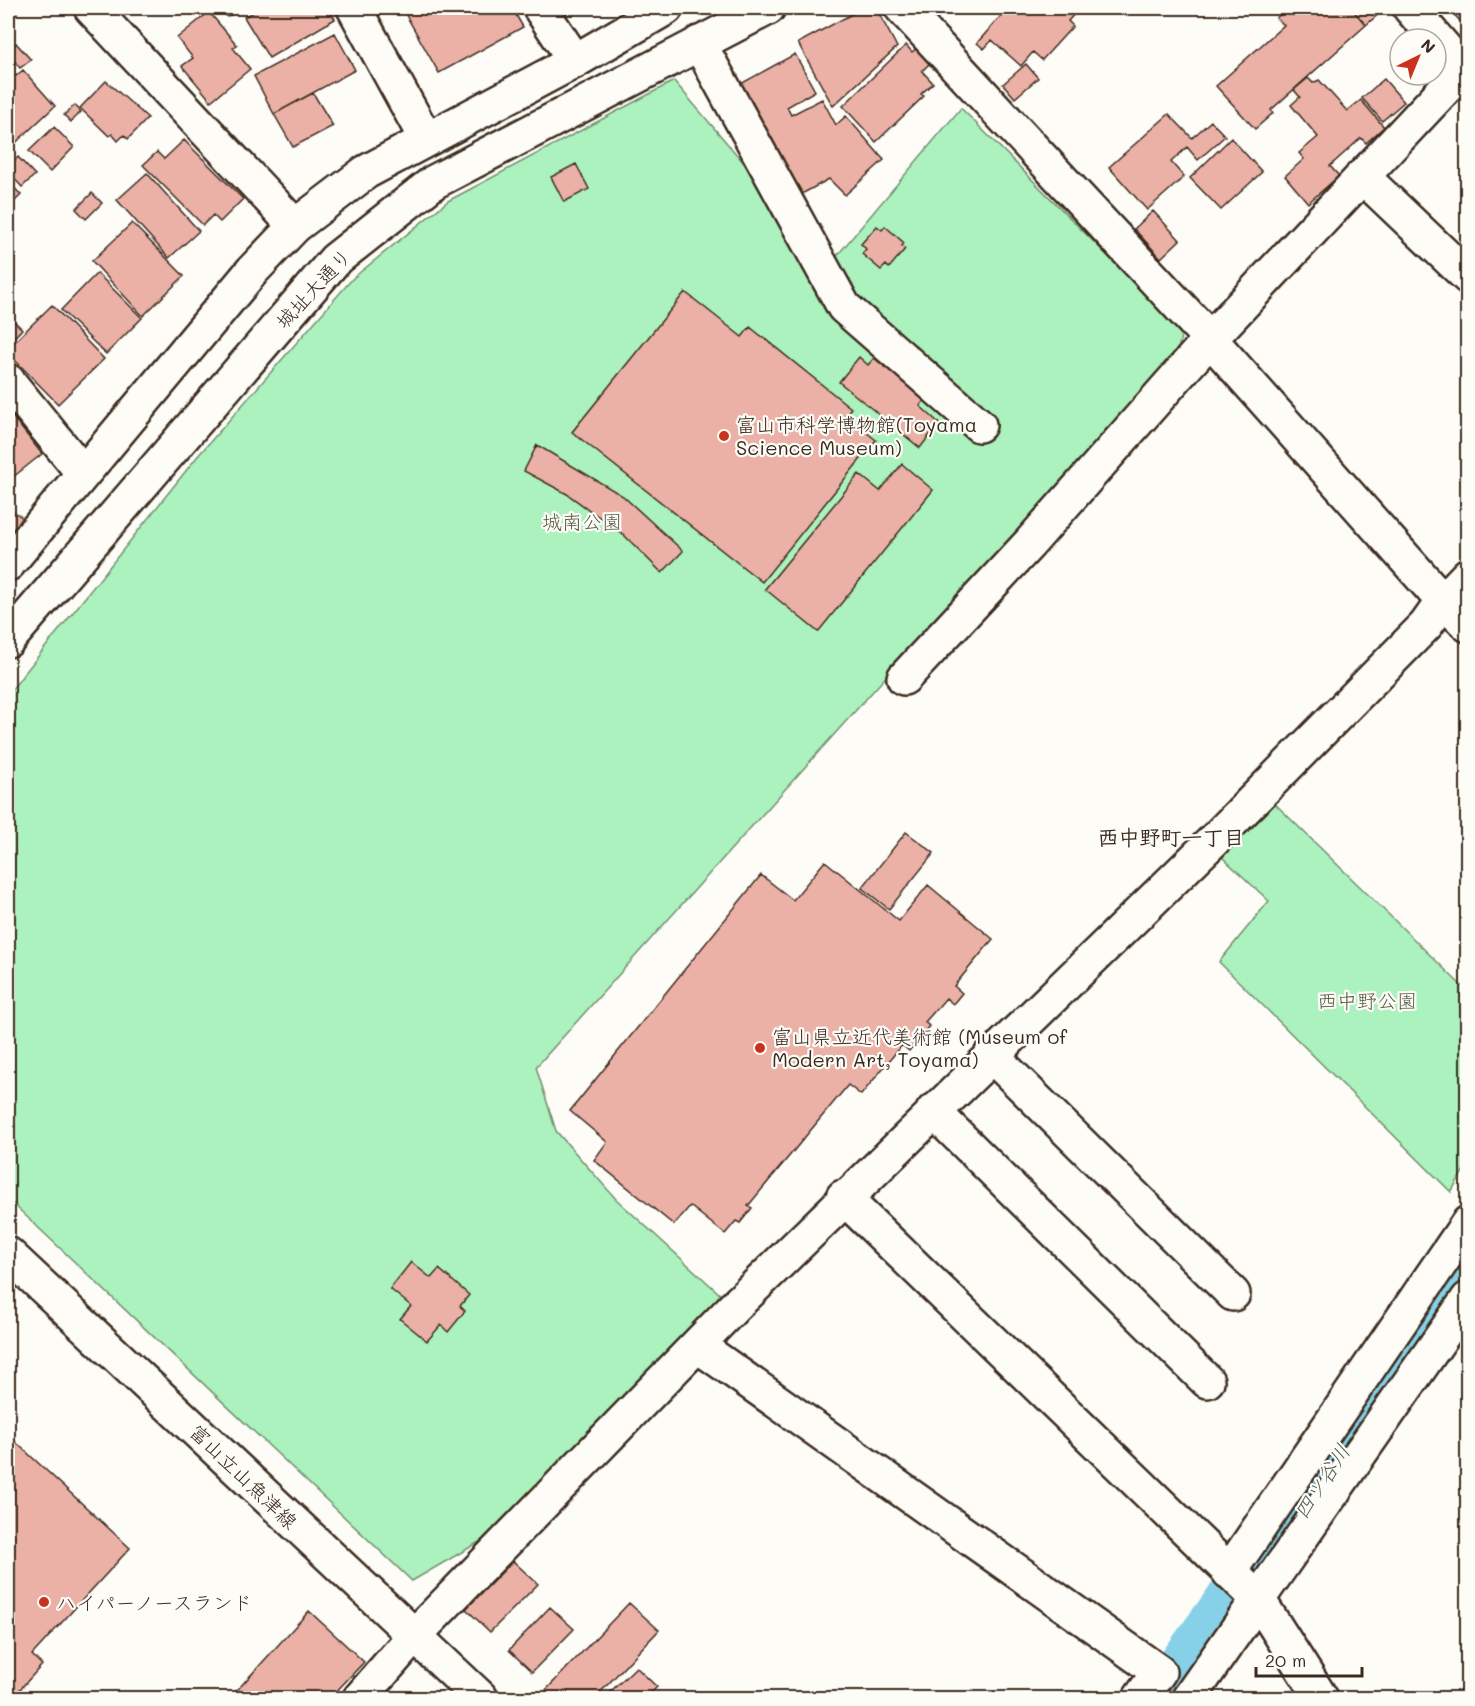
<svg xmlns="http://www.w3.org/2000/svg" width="1475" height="1706" font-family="Mali,'Klee One',sans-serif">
<rect width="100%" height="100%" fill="#fdfcf7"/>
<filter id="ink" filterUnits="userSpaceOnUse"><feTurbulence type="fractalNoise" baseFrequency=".0167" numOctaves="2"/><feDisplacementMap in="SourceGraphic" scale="12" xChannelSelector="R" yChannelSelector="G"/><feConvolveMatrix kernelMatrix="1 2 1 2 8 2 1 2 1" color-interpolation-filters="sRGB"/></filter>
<g filter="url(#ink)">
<!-- green -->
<path fill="#abf2be" stroke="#738e6e" stroke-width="1.5" d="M 674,81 L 830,264 L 961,108 L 1182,331 L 1178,351 L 536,1067 L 556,1131 L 616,1199 L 734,1307 L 546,1503 L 412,1581 L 8,1199 L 8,694 L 197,457 L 353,278 L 448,201 Z
M 1266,795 L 1467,991 L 1467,1165 L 1451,1192 L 1219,962 L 1269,901 L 1209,845 Z"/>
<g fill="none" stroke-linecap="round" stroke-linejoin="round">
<!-- river -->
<path stroke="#87d1e8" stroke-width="64" d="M 1168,1698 L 1277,1548 L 1468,1258"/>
</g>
<!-- building -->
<path fill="#ebb1a7" stroke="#3b2a1e" stroke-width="1.5" d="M 8,8 L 21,8 L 8,20 Z
M 220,8 L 242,8 L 227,17 Z
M 261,8 L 328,8 L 335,19 L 269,58 L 244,17 Z
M 402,8 L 512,8 L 523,27 L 439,73 Z
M 863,8 L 876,8 L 897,47 L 833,106 L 798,43 Z
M 1008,8 L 1071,8 L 1076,12 L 1068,21 L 1073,26 L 1042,60 L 1033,52 L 1021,66 L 992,40 L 984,49 L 977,43 Z
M 1288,8 L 1351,8 L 1366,25 L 1271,110 L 1273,113 L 1255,129 L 1216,86 L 1284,25 L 1276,18 Z
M 1351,8 L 1377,8 L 1381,12 L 1366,25 Z
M 1448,8 L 1468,8 L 1468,16 L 1461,22 Z
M 209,12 L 237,45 L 233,48 L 250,69 L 211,101 L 182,66 L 193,58 L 177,38 Z
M 335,33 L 355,70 L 274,114 L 254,76 Z
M 16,43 L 31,60 L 20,68 L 8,53 Z
M 906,45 L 912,52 L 917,48 L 930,63 L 922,71 L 933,83 L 921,94 L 924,96 L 876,142 L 843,106 Z
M 795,54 L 815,91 L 787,107 L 791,115 L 822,99 L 836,125 L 846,116 L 884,160 L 845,195 L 829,179 L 800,195 L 737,86 Z
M 1026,64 L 1038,78 L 1015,98 L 1003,84 Z
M 8,66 L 16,76 L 23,70 L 55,106 L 8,150 Z
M 1308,78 L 1313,83 L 1319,80 L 1347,111 L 1361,100 L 1384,127 L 1366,143 L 1361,138 L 1330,166 L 1339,176 L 1308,203 L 1285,176 L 1304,159 L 1299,153 L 1318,137 L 1291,105 L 1300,97 L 1294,90 Z
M 1384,79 L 1404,102 L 1382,121 L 1362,98 Z
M 106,81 L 148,118 L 128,139 L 124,135 L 118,141 L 112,134 L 109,136 L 80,108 Z
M 313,93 L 333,126 L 293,147 L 274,114 Z
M 75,105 L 81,112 L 71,122 L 64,115 Z
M 1169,114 L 1192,138 L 1211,121 L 1225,136 L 1198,160 L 1187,147 L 1171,162 L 1184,177 L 1147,210 L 1109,167 Z
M 54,127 L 74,147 L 50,172 L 29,151 Z
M 1231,138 L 1262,172 L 1221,210 L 1190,178 Z
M 184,140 L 243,199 L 220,222 L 213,215 L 203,225 L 143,165 L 157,152 L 164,159 Z
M 18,157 L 35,175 L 22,187 L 8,172 L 8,167 Z
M 576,164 L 589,189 L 564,202 L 551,177 Z
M 147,173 L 199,231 L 169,258 L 117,200 Z
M 8,181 L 21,195 L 8,208 Z
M 92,193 L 102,203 L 86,219 L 76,209 Z
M 1153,211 L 1180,240 L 1161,258 L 1134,229 Z
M 132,223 L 184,276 L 143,316 L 92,261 Z
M 877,226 L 882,230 L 885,226 L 904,243 L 902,246 L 905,249 L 889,268 L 886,265 L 881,270 L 862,254 L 866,249 L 861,244 Z
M 8,227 L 14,234 L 8,240 Z
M 97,273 L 142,318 L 106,354 L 61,310 Z
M 685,292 L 742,337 L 750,327 L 851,408 L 845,415 L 876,440 L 762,582 L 572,432 Z
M 52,305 L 104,359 L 58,404 L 8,353 L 8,348 Z
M 8,315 L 22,329 L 8,344 Z
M 859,357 L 868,365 L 874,358 L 925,399 L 920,406 L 939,423 L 920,448 L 839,382 Z
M 8,411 L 42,454 L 8,481 Z
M 537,445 L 623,496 L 683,551 L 662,573 L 624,535 L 567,494 L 524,471 Z
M 902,464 L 933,490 L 818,632 L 765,589 L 859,474 L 880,491 Z
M 13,511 L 23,518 L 8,538 L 8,520 Z
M 906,832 L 934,853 L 889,909 L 862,888 Z
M 825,861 L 899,921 L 928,885 L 993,939 L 954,986 L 962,993 L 953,1004 L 946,998 L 925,1022 L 929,1026 L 909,1051 L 902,1045 L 861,1095 L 848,1085 L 748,1206 L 752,1208 L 740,1223 L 736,1221 L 725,1234 L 690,1206 L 674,1225 L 594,1160 L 607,1142 L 570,1111 L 761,875 L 793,900 Z
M 411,1262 L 431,1278 L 439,1269 L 469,1295 L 460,1306 L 465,1311 L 448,1332 L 441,1325 L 427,1341 L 400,1319 L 411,1306 L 390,1289 Z
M 8,1435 L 130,1548 L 32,1655 L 42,1665 L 12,1698 L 8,1698 Z
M 513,1561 L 538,1584 L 490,1632 L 466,1609 Z
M 629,1603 L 659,1630 L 595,1698 L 555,1698 L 546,1690 Z
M 550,1607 L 574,1629 L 532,1672 L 509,1650 Z
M 309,1611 L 364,1662 L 330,1698 L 230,1698 Z
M 636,1667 L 657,1687 L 646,1698 L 604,1698 Z"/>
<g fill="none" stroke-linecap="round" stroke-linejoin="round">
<defs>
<path id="minor" d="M 91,8 L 295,226
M 354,8 L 426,139
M 540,8 L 575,61
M 902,8 L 1210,339 L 1443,601 L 1468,625
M 1410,8 L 1468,75
M 699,43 L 844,307 L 979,425
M 1362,176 L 1468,277
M 8,381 L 83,473
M 904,678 L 1029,544 L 1210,339 L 1468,64
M 991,1055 L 1233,1294
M 933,1111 L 1207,1381
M 843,1197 L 1258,1599 L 1321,1698
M 697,1345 L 1159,1672 L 1140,1698
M 1229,1572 L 1468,1223
M 360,1698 L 413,1637 L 734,1307 L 1213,841 L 1426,625 L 1443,601 L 1468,575
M 1189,1698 L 1468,1299"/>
<path id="major" d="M 8,1254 L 481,1698"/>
<path id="highway" d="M 8,564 L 253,270 L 295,226 L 366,172 L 575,61 L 666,8
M 8,640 L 335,260 L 434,182 L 768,8"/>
</defs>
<!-- minor casing -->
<use href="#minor" stroke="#3b2a1e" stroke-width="38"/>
<!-- major casing -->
<use href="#major" stroke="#3b2a1e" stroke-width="38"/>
<!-- highway casing -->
<use href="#highway" stroke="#3b2a1e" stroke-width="38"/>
<!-- minor -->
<use href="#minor" stroke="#fdfcf7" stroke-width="33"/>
<!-- major -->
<use href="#major" stroke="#fdfcf7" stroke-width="33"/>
<!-- highway -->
<use href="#highway" stroke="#fdfcf7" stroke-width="33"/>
</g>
</g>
<!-- markers -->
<g fill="#c8321e" stroke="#fdfcf7" stroke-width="2">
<circle cx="724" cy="436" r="6"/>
<circle cx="760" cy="1048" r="6"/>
<circle cx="44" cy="1602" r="6"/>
</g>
<g text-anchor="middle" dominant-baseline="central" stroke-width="4.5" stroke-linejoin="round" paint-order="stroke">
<!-- street labels -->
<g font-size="20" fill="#3b2a1e" stroke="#fdfcf7">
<text transform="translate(313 288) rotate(-47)">城址大通り</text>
<text transform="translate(244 1476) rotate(44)">富山立山魚津線</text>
</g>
<!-- poi labels -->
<g font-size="20" fill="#3b2a1e" stroke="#fdfcf7" text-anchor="start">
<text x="736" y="424">富山市科学博物館(Toyama<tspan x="736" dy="23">Science Museum)</tspan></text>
<text x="772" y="1036">富山県立近代美術館 (Museum of<tspan x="772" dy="23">Modern Art, Toyama)</tspan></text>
<text x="56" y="1602">ハイパーノースランド</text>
</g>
<!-- park labels -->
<g font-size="20" fill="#575c46" stroke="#fdfcf7">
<text x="582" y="521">城南公園</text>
<text x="1367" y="1000">西中野公園</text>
</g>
<!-- neighbourhood labels -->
<g font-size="21" font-weight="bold" fill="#3b2a1e" stroke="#fdfcf7">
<text x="1171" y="836">西中野町一丁目</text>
</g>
<!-- water labels -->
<g font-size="21" font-style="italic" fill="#525c5b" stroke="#fdfcf7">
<text transform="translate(1321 1481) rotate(-57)">四ツ谷川</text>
</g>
</g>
<!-- margin -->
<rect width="1475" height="1706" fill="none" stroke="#fdfcf7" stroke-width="30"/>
<rect x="15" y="15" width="1445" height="1676" fill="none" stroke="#3b2a1e" stroke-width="2" filter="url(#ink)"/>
<!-- north arrow -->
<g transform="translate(1418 57) rotate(43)"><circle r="28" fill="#fdfcf7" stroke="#afa8a0" stroke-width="1.5"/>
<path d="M0-4.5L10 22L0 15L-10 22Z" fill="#c8321e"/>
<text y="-9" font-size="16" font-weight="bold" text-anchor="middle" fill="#3b2a1e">N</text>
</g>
<!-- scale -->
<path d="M1256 1667v9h106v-9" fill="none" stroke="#3b2a1e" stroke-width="3"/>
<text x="1265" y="1667" font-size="18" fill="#3b2a1e" stroke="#fdfcf7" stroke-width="4.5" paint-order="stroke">20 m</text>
</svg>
